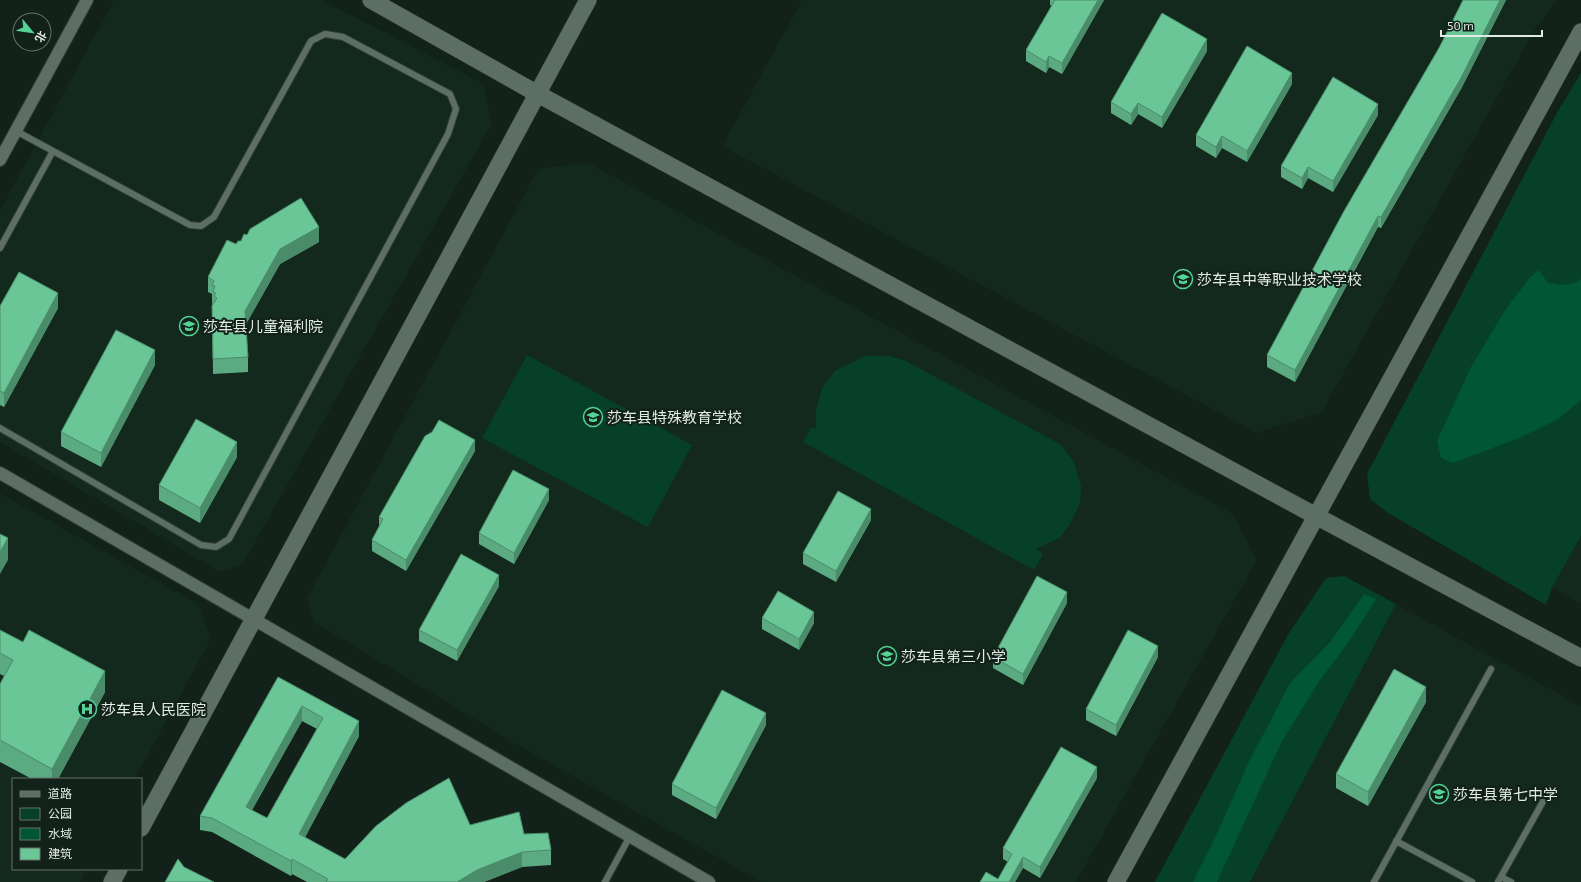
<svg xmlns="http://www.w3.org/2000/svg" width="1581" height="882" font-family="'Exo 2','Noto Sans SC',sans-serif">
<rect width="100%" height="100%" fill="#122119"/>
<!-- built -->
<path fill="#13291d" d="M 114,0 L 322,0 L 483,83 L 492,124 L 242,565 L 220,572 L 0,442 L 0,210 Z
M 802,0 L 1558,0 L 1535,29 L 1322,412 L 1257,433 L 722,146 Z
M 587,162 L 1232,513 L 1257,560 L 1076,882 L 761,882 L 519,746 L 314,622 L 307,598 L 538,169 Z
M 0,493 L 198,604 L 211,639 L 135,779 L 13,779 L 13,869 L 87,869 L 80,882 L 0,882 Z
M 1581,536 L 1581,604 L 1552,588 Z
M 1396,604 L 1581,706 L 1581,882 L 1250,882 Z"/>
<!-- green -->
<path fill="#064028" d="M 1581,73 L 1581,536 L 1552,588 L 1546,605 L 1388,513 L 1370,499 L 1367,474 L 1558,111 Z
M 527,355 L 692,445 L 648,527 L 482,438 Z
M 865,356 L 889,356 L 904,360 L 1060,444 L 1074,462 L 1081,487 L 1080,503 L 1069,526 L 1059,538 L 1036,549 L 1043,554 L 1034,570 L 803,442 L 811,427 L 816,429 L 816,410 L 822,388 L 835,371 Z
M 1344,576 L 1396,604 L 1250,882 L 1155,882 L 1289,633 L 1326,578 Z"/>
<!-- water -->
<path fill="#015635" d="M 1539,270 L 1547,282 C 1558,285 1571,287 1581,279 L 1581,400 L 1558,419 L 1519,438 L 1453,463 L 1441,458 L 1437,441 L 1471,367 L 1504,312 L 1530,277 Z
M 1364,594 L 1376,599 L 1348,643 L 1320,680 L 1282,741 L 1217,882 L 1193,882 L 1216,836 L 1249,762 L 1290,683 L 1331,641 Z"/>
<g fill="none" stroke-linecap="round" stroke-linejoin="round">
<defs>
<path id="lane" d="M 0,248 L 53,151
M 0,428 L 201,545 L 216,547 L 229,539 L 448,134 L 456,109 L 450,94 L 343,37 L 325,34 L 311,41 L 214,217 L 201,226 L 190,225 L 16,131
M 1396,841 L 1472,882
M 1501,877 L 1511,882
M 605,882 L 630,836
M 1374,882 L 1491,669
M 1498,882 L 1550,789"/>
<path id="street" d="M 0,160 L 87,0
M 0,473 L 709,882"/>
<path id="secondary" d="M 371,0 L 536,93 L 1316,516 L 1581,658
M 141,828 L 588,0
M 112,882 L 119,869
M 1116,882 L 1581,32"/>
</defs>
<!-- lane casing -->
<use href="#lane" stroke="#323c36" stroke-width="8"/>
<!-- street casing -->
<use href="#street" stroke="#323c36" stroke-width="14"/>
<!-- secondary casing -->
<use href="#secondary" stroke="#323c36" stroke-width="18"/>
<!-- lane -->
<use href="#lane" stroke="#5d6f65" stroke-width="6"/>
<!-- street -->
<use href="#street" stroke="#5d6f65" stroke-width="12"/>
<!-- secondary -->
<use href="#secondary" stroke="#5d6f65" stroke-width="17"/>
</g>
<!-- wall -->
<path fill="#5baa81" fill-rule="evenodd" d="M 1050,0 L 1104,0 L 1062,74 L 1049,67 L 1046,73 L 1026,61 L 1026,50 L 1052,6 L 1050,5 Z
M 1463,0 L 1506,0 L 1461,89 L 1381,228 L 1378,227 L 1295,382 L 1267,367 L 1267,355 L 1439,48 Z
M 1207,51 L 1162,128 L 1138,114 L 1131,125 L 1111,113 L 1111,102 Z
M 1292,84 L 1247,162 L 1222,148 L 1216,158 L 1196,146 L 1196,135 Z
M 1378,115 L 1333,192 L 1308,178 L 1302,189 L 1281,177 L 1281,166 Z
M 247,235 L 319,242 L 280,264 L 246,324 L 248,357 L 248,372 L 213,374 L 212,294 L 208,292 L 208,277 L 236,244 L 241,241 Z
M 0,306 L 58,308 L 4,407 L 0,405 Z
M 155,365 L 101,467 L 61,446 L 61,432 Z
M 475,451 L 406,571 L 372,551 L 372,540 L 379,527 L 379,517 Z
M 237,457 L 200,523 L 159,500 L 159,485 Z
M 549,500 L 514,564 L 479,544 L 479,533 Z
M 871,520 L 836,582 L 803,564 L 803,553 Z
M 499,586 L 457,661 L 419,641 L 419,630 Z
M 1067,603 L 1023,685 L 993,668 L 993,657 Z
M 762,618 L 814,623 L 799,650 L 762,629 Z
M 0,630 L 105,692 L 58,779 L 32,779 L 0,762 L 0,684 L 4,676 L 0,674 Z
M 1158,657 L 1116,736 L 1086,720 L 1086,709 Z
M 278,677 L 359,736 L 305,837 L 345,859 L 470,825 L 524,834 L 551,850 L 551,865 L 522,867 L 484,882 L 307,882 L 292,874 L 291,876 L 212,832 L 200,830 L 200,816 ZM 302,721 L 317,729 L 267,818 L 252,810 Z
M 1426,702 L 1368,806 L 1336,788 L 1336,774 Z
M 766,725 L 716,819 L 672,795 L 672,784 Z
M 1097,778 L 1040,878 L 1023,868 L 1015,882 L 980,882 L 998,879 L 1008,862 L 1003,859 L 1003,848 Z"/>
<!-- shaded-wall -->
<path fill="#4a8b69" d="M 1098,0 L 1104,0 L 1062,74 L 1062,63 Z
M 1500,0 L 1506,0 L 1461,89 L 1381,228 L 1381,217 Z
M 1207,39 L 1207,51 L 1162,128 L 1162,117 Z
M 1049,56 L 1049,67 L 1046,73 L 1046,62 Z
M 1292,73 L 1292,84 L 1247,162 L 1247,151 Z
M 1138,103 L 1138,114 L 1131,125 L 1131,114 Z
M 1378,104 L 1378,115 L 1333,192 L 1333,181 Z
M 1222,136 L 1222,148 L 1216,158 L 1216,147 Z
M 1308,167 L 1308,178 L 1302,189 L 1302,178 Z
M 1378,216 L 1378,227 L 1295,382 L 1295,370 Z
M 319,227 L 319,242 L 280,264 L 245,326 L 245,311 L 280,249 Z
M 58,293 L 58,308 L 4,407 L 4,393 Z
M 155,350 L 155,365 L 101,467 L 101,453 Z
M 475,440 L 475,451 L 406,571 L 406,560 Z
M 237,442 L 237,457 L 200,523 L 200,508 Z
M 549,489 L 549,500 L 514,564 L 514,553 Z
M 871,509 L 871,520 L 836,582 L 836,571 Z
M 8,538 L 8,560 L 0,574 L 0,552 Z
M 499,575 L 499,586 L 457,661 L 457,650 Z
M 1067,592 L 1067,603 L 1023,685 L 1023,674 Z
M 814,612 L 814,623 L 799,650 L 799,639 Z
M 1158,646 L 1158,657 L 1116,736 L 1116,725 Z
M 105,671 L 105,692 L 58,779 L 52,779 L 52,769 Z
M 1426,687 L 1426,702 L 1368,806 L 1368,792 Z
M 302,706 L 302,721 L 246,821 L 246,807 Z
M 766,713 L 766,725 L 716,819 L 716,808 Z
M 359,721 L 359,736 L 299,849 L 299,834 Z
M 1097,767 L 1097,778 L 1040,878 L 1040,867 Z
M 522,852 L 522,867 L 484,882 L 457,882 L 477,870 Z
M 1023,857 L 1023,868 L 1015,882 L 1009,882 Z
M 292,859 L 292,874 L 291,876 L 291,861 Z"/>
<!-- building -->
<path fill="#6ac696" stroke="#4a8b69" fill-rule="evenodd" d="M 1055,0 L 1098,0 L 1062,63 L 1049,56 L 1046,62 L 1026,50 Z
M 1463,0 L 1500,0 L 1461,78 L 1381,217 L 1378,216 L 1295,370 L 1267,355 L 1344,211 L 1439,48 Z
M 1162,13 L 1207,39 L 1162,117 L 1138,103 L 1131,114 L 1111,102 Z
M 1247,46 L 1292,73 L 1247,151 L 1222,136 L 1216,147 L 1196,135 Z
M 1333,77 L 1378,104 L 1333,181 L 1308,167 L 1302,178 L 1281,166 Z
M 301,198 L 319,227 L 280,249 L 245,311 L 248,357 L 213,359 L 212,306 L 217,298 L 214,296 L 216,293 L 213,292 L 215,286 L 212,285 L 214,281 L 208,277 L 227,240 L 236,244 L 238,241 L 241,241 L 244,234 L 247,235 L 250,229 Z
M 19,272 L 58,293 L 4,393 L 0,391 L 0,306 Z
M 116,330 L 155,350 L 101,453 L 61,432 Z
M 196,419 L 237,442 L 200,508 L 159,485 Z
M 439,420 L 475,440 L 406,560 L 372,540 L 383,519 L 379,517 L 425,436 L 432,432 Z
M 513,470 L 549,489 L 514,553 L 479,533 Z
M 838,491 L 871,509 L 836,571 L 803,553 Z
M 0,534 L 8,538 L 0,552 Z
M 461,554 L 499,575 L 457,650 L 419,630 Z
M 1037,576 L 1067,592 L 1023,674 L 993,657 Z
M 778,591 L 814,612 L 799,639 L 762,618 Z
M 0,630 L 23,642 L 29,630 L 105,671 L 52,769 L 0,740 L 0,684 L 13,660 L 0,653 Z
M 1128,630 L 1158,646 L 1116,725 L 1086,709 Z
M 1394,669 L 1426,687 L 1368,792 L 1336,774 Z
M 278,677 L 359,721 L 299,834 L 345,859 L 376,826 L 406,803 L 449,778 L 470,825 L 519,812 L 524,834 L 548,833 L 551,850 L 522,852 L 477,870 L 457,882 L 326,882 L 328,879 L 292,859 L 291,861 L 212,818 L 200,816 ZM 302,706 L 323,718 L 267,818 L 246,807 Z
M 722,690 L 766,713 L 716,808 L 672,784 Z
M 1061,747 L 1097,767 L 1040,867 L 1023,857 L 1009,882 L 980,882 L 986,872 L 998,879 L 1012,854 L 1003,848 Z
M 178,859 L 184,867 L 214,882 L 165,882 Z"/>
<!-- icons -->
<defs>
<symbol id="school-ring" viewBox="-11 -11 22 22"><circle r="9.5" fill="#122119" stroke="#53d396" stroke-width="1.5"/><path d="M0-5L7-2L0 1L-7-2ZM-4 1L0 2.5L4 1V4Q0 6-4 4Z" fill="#53d396"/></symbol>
<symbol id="hospital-ring" viewBox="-11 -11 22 22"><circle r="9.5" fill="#122119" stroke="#53d396" stroke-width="1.5"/><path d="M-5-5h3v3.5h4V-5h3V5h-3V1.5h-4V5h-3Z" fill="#53d396"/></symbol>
</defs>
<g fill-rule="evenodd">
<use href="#school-ring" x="1172" y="268" width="22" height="22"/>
<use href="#school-ring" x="178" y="315" width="22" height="22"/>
<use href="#school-ring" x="582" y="406" width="22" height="22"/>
<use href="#school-ring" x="876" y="645" width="22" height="22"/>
<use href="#hospital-ring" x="76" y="698" width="22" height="22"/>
<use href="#school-ring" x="1428" y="783" width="22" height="22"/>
</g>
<g text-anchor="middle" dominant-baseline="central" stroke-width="4" stroke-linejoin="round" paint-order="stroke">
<!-- poi labels -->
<g font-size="15" fill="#e1ebe5" stroke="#122119" text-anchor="start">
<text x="1197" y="279">莎车县中等职业技术学校</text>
<text x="203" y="326">莎车县儿童福利院</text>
<text x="607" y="417">莎车县特殊教育学校</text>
<text x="901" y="656">莎车县第三小学</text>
<text x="101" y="709">莎车县人民医院</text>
<text x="1453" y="794">莎车县第七中学</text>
</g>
</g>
<!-- legend -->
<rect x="12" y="778" width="130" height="92" fill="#122119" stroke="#65726b"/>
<rect x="20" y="791" width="20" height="6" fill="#5d6f65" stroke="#65726b"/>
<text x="48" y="798" font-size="12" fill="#e1ebe5">道路</text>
<rect x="20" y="808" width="20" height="12" fill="#064028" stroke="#65726b"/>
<text x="48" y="818" font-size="12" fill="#e1ebe5">公园</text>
<rect x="20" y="828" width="20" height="12" fill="#015635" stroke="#65726b"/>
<text x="48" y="838" font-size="12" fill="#e1ebe5">水域</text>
<rect x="20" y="848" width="20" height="12" fill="#6ac696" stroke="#65726b"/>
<text x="48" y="858" font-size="12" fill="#e1ebe5">建筑</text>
<!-- north arrow -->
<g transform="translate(32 32) rotate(119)"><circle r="19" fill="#122119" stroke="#65726b"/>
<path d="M0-3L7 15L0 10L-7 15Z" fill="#53d396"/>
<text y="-6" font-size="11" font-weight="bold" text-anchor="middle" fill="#e1ebe5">北</text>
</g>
<!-- scale -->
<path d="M1441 30v6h101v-6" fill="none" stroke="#e1ebe5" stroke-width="2"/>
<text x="1447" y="30" font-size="12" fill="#e1ebe5" stroke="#122119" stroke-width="3" paint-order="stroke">50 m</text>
</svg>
